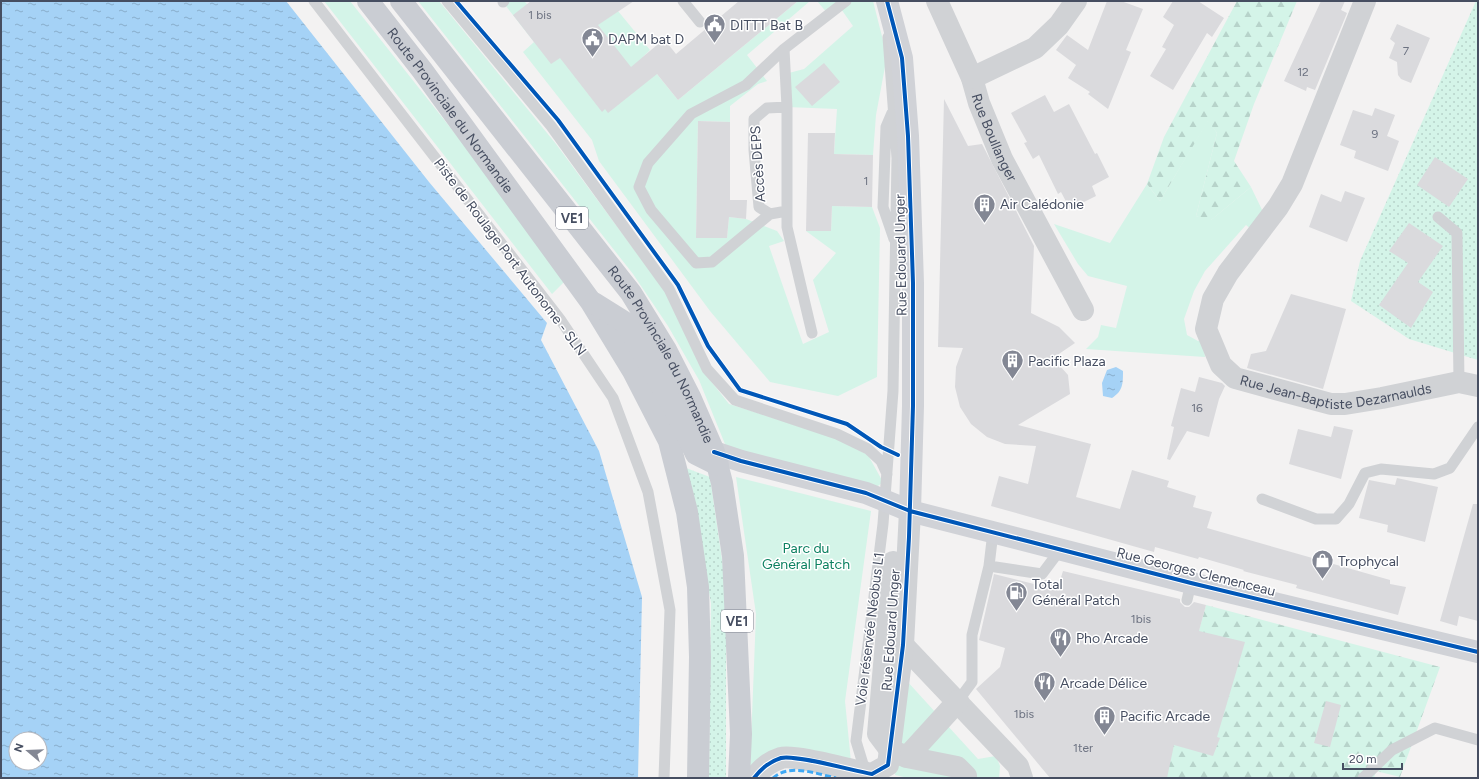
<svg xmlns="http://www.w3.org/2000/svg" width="1479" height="779" font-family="Figtree,sans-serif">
<defs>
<pattern id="forest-firs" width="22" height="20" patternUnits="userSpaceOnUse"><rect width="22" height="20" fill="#d4f4e8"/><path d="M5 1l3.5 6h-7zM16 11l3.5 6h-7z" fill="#b7d3ca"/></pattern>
<pattern id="garden-dots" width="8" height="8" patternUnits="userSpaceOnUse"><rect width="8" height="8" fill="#d4f4e8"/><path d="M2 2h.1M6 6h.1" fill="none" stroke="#b7d3ca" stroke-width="1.8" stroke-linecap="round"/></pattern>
<pattern id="water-ripples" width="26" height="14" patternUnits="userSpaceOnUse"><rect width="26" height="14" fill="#a5d2f6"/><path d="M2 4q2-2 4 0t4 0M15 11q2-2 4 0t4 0" fill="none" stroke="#88adcb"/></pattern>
</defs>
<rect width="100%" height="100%" fill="#f3f2f2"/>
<!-- green -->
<path fill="#d4f4e8" d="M 324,1 L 350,1 L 491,179 L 565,281 L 552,294 Z
M 418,1 L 439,1 L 556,144 L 664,290 L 702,370 L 729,404 L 833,437 L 868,455 L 883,482 L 873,490 L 727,449 L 699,380 L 668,326 L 633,274 Z
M 502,1 L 524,1 L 527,4 L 618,11 L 650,50 L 643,57 L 678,100 L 798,1 L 810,1 L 747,55 L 767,81 L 758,84 L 730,106 L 730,122 L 698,121 L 696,237 L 727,238 L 729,217 L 746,219 L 777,231 L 784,241 L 769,246 L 803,344 L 829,332 L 813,280 L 836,253 L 806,231 L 831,231 L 832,206 L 872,207 L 880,228 L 877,377 L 838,396 L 770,382 L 710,311 L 599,161 L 592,140 L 523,52 L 534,42 Z
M 817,1 L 873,1 L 887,56 L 876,115 L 873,155 L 834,154 L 837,109 L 787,107 L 785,74 L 804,69 L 853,26 L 839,6 L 828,14 Z
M 1208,120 L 1217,133 L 1196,216 L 1211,220 L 1251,187 L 1265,216 L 1253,231 L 1246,225 L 1205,271 L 1194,291 L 1184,319 L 1187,335 L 1198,341 L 1203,339 L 1205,357 L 1086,349 L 1098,337 L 1101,325 L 1116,328 L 1127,286 L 1088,276 L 1078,264 L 1054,224 L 1110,243 L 1147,184 L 1160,201 Z
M 736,477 L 871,511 L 845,701 L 851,762 L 750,768 L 756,614 Z
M 906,680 L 978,759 L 996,756 L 1000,766 L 999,778 L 908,778 L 895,775 Z"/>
<!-- forest -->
<path fill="url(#forest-firs)" d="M 1237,1 L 1297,1 L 1254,104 L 1234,161 L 1251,187 L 1210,221 L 1196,216 L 1217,133 L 1208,121 L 1160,201 L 1147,184 L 1164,137 Z
M 1206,605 L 1440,667 L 1400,777 L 1376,771 L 1374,778 L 1166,778 L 1167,747 Z"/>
<!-- garden -->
<path fill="url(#garden-dots)" d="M 1476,1 L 1478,1 L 1478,360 L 1409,339 L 1351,301 L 1360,261 Z
M 686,468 L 710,477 L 726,587 L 726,778 L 709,778 L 711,603 Z"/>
<!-- water -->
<path fill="url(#water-ripples)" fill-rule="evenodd" d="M 1,1 L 286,1 L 429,182 L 547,323 L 541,340 L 599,451 L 642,597 L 638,778 L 1,778 ZM 16,739 L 40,739 L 40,763 L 16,763 Z
M 1116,367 L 1123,371 C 1123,384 1123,391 1112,398 L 1103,396 L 1102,383 L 1107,370 Z"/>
<!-- building -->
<path fill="#dadadd" d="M 531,1 L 634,1 L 598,25 L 631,67 L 664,39 L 676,54 L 739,1 L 798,1 L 678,100 L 657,74 L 608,113 L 605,109 L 602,112 L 560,58 L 551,64 L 513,15 Z
M 1107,1 L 1121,1 L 1143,9 L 1126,50 L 1131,52 L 1108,109 L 1088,94 L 1090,92 L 1068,78 L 1076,65 L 1056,50 L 1067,35 L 1088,50 Z
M 1173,1 L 1198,1 L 1224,18 L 1212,37 L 1207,33 L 1173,90 L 1150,76 L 1166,49 L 1162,47 L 1174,25 L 1163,17 Z
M 1321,1 L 1345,1 L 1341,10 L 1347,13 L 1315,90 L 1307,87 L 1306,91 L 1284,81 Z
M 1397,24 L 1430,38 L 1411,83 L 1401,79 L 1398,75 L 1397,62 L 1389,58 L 1395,43 L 1390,39 Z
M 824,63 L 840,82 L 812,106 L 795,87 Z
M 1045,95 L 1054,112 L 1069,104 L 1095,154 L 1097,153 L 1109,177 L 1092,186 L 1096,196 L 1070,209 L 1061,192 L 1058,194 L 1039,155 L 1033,159 L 1024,143 L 1027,142 L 1011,113 Z
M 944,99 L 968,146 L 982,144 L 1034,246 L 1031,313 L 1059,327 L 1075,343 L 1053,358 L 1068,375 L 1070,394 L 1018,425 L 1091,444 L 1076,497 L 1120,509 L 1132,470 L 1169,481 L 1167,487 L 1196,496 L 1193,507 L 1212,512 L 1207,528 L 1390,580 L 1390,584 L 1406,587 L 1398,615 L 1296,588 L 1297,585 L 1243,571 L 1244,570 L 1199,557 L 1198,559 L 1155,547 L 1154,552 L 991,506 L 999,476 L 1028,484 L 1036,446 L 1005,444 L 987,437 L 971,424 L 960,407 L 955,387 L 956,367 L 963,348 L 938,347 Z
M 1375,108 L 1395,115 L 1387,136 L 1399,141 L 1388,171 L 1354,158 L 1356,151 L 1340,145 L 1353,110 L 1372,116 Z
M 698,121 L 730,122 L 730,200 L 747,200 L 746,219 L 729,217 L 727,238 L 696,238 Z
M 808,133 L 835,133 L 834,154 L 873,155 L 872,207 L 832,206 L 831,231 L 806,231 Z
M 1435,157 L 1468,179 L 1449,207 L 1417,185 Z
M 1345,191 L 1365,198 L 1347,242 L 1309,227 L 1321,194 L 1341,202 Z
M 1409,223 L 1443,246 L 1418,282 L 1433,292 L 1411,328 L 1379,305 L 1408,263 L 1389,251 Z
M 1291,294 L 1346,309 L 1323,389 L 1247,368 L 1251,354 L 1266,351 Z
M 1199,377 L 1222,383 L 1225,386 L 1219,399 L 1209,437 L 1187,431 L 1170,460 L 1167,459 L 1174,427 L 1171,426 L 1181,388 L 1195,392 Z
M 1334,426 L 1353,430 L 1341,479 L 1289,464 L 1298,429 L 1331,437 Z
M 1397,478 L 1438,487 L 1425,542 L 1387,532 L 1388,525 L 1359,518 L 1369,480 L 1395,485 Z
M 1473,504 L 1478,504 L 1478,621 L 1459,616 L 1457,626 L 1440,621 Z
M 1063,571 L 1180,599 L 1180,602 L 1185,607 L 1189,607 L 1194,602 L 1206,605 L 1199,631 L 1245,642 L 1217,737 L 1220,738 L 1213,756 L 1174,745 L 1167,778 L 1050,778 L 976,689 L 1000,667 L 1005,648 L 979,640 L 994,574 L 1038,585 L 1045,580 L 1059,584 Z
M 1326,701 L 1341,705 L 1330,747 L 1314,743 Z"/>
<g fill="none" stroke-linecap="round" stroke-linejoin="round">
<!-- lane -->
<path stroke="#d0d2d5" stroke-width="11" d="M 314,1 L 560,319 L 613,398 L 648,492 L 670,610 L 664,778
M 447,1 L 551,126 L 669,289 L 707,369 L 735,400 L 837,434 L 868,449 L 881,461 L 887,474
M 683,1 L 700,22
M 503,2 L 504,1
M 784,49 L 787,107
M 787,107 L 787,211 L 770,214 L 759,207 L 754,150 L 754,119 L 767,108 Z
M 892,113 L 886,127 L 883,207 L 894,239
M 787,211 L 787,227 L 812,333
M 770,214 L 712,262 L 696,263 L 651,210 L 639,187 L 648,163 L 691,114 L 746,85 L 784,49 L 846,1
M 1438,217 L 1457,233 L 1459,382
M 1262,499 L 1316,519 L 1336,519 L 1349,504 L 1365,473 L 1381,469 L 1434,474 L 1450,468 L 1478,427
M 989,566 L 1042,574 L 1060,550
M 1187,600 L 1191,583
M 958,701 L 972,682 L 972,635 L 989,566 L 993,532
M 870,772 L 863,764 L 856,741 L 883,524 L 893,391 L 897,158 L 888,37
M 1363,778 L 1392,750 L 1435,728 L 1478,740"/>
<!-- street -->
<g stroke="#d0d2d5" stroke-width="22">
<path id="s1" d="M 937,1 L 972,78 L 979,103 L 1002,159 L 1083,310"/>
<path id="s2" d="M 1365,1 L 1292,184 L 1278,207 L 1228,273 L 1213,299 L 1206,329 L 1221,365 L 1235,378 L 1331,404 L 1345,404 L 1382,398 L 1459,382 L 1478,386"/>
<path d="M 972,78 L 1035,48 L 1059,25 L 1076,1"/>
<path d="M 893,562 L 878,734 L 890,750 L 907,757 L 957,767 L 966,776 L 966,778"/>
<path d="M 903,645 L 1018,766 L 1022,778"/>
<path d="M 907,757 L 958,701"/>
<path d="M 754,778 C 762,768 769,762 781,758 C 794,754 854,771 872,774 L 888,765 L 903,645 L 910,511"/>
</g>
<!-- secondary -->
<path stroke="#d0d2d7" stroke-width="22" d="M 887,1 L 902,58 L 908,136 L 913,283 L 913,406 L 910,511
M 714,452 L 741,461 L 866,493 L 910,511 L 945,520 L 1191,583 L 1478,652"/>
<!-- primary -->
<g stroke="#cacdd3" stroke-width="22">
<path id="s3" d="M 368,1 L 422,70 L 591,302 L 633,371 L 669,441 L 687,512 L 698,587 L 700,657 L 698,778"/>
<path id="s4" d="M 401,1 L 631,293 L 666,350 L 690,397 L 714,452 L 722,483 L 733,556 L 741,734 L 739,778"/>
<path d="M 594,303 L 626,323 L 673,406 L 696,454 L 718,465"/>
</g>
<!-- quiet -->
<path stroke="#3fa9f5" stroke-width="3" stroke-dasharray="6 3" stroke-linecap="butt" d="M 773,778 C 790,763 817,774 836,778"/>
<defs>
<path id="cycleway" d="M 456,1 L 558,120 L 678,285 L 708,346 L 740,390 L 847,424 L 881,447 L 898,455
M 714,452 L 741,461 L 866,493 L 910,511 L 945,520 L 1191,583 L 1478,652
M 754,778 C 762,768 769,762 781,758 C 794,754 854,771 872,774 L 888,765 L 903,645 L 909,537 L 913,406 L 913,283 L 908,136 L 902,58 L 887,1"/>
</defs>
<!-- cycleway casing -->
<use href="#cycleway" stroke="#fff" stroke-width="6"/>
<!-- cycleway -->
<use href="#cycleway" stroke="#0057b8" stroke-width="4"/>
</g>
<!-- icons -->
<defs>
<symbol id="civic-pin" viewBox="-11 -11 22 30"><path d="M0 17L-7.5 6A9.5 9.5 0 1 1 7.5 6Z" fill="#838794" stroke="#fff"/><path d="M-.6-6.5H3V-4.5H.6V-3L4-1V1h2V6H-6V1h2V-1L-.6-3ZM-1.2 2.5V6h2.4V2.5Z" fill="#fff"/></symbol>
<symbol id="building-pin" viewBox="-11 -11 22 30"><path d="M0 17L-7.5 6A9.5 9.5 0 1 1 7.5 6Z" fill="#838794" stroke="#fff"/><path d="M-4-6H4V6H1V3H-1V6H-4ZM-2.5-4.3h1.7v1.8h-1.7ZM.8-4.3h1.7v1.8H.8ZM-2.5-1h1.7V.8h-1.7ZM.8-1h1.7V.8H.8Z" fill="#fff"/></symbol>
<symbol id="shop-pin" viewBox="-11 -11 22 30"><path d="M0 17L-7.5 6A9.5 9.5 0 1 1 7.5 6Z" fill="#838794" stroke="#fff"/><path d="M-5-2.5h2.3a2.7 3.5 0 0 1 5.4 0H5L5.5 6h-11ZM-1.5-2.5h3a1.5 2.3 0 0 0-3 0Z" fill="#fff"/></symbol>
<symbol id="fuel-pin" viewBox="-11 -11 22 30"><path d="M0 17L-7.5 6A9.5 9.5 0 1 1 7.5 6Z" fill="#838794" stroke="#fff"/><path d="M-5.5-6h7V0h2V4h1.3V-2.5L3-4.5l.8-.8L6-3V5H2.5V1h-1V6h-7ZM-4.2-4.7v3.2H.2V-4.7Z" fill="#fff"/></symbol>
<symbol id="restaurant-pin" viewBox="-11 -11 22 30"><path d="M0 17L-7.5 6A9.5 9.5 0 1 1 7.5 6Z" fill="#838794" stroke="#fff"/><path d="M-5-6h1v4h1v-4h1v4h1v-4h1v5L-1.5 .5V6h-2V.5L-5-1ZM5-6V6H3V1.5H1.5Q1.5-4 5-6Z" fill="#fff"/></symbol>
</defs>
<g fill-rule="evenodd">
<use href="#civic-pin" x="702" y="12" width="25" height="34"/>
<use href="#civic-pin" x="580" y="26" width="25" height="34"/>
<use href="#building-pin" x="972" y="192" width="25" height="34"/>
<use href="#building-pin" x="1000" y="348" width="25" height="34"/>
<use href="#shop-pin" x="1310" y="548" width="25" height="34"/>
<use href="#fuel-pin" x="1004" y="580" width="25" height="34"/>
<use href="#restaurant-pin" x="1048" y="626" width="25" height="34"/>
<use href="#restaurant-pin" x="1032" y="670" width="25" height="34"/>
<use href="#building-pin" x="1092" y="704" width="25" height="34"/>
</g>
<g text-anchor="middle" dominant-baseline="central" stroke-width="3" stroke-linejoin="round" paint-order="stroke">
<!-- number labels -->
<g font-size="12" fill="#6c7281">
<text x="540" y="15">1 bis</text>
<text x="1406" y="51">7</text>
<text x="1303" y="72">12</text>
<text x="1375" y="134">9</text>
<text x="866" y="181">1</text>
<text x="1197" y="408">16</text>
<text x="1141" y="619">1bis</text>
<text x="1024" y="714">1bis</text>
<text x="1083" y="748">1ter</text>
</g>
<!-- shield labels -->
<g fill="#fff" stroke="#7e8390" stroke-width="1">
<rect x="556" y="207" width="32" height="22" rx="3"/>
<rect x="721" y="610" width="32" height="22" rx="3"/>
</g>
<g font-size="13" font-weight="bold" fill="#464e61">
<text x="572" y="218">VE1</text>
<text x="737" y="621">VE1</text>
</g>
<!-- poi labels -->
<g font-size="14" fill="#464e61" stroke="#fff" text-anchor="start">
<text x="730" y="25">DITTT Bat B</text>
<text x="608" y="39">DAPM bat D</text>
<text x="1000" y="204">Air Calédonie</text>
<text x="1028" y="361">Pacific Plaza</text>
<text x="1338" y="561">Trophycal</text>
<text x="1032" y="584">Total<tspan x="1032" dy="16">Général Patch</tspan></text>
<text x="1076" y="638">Pho Arcade</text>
<text x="1060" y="683">Arcade Délice</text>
<text x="1120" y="716">Pacific Arcade</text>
</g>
<!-- street labels -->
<g font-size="14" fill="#464e61" stroke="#fff">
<text stroke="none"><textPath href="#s3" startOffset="137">Route Provinciale du Normandie</textPath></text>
<text stroke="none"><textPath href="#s1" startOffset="148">Rue Boullanger</textPath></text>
<text transform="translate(758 164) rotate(-94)">Accès DEPS</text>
<text transform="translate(901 255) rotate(-91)">Rue Edouard Unger</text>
<text transform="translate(510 257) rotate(53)">Piste de Roulage Port Autonome - SLN</text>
<text stroke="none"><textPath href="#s4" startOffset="440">Route Provinciale du Normandie</textPath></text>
<text stroke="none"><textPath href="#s2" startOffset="529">Rue Jean-Baptiste Dezarnaulds</textPath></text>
<text transform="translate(1196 572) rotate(14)">Rue Georges Clemenceau</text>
<text transform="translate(870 629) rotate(-83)">Voie réservée Néobus L1</text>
<text transform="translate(891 630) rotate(-86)">Rue Edouard Unger</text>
</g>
<!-- park labels -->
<g font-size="14" fill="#0c8161" stroke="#fff">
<text x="806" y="548">Parc du<tspan x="806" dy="16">Général Patch</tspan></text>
</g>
</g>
<!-- border -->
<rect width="1479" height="779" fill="none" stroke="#464e61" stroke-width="4"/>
<!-- north arrow -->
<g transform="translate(28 751) rotate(289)"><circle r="19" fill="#ffffff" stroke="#b5b8c0"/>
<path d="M0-3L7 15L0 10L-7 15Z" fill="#838794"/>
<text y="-6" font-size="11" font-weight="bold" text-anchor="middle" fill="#464e61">N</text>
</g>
<!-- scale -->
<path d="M1343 763v6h59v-6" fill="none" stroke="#464e61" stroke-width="2"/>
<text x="1349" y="763" font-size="12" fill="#464e61" stroke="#ffffff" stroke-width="3" paint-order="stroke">20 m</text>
</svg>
